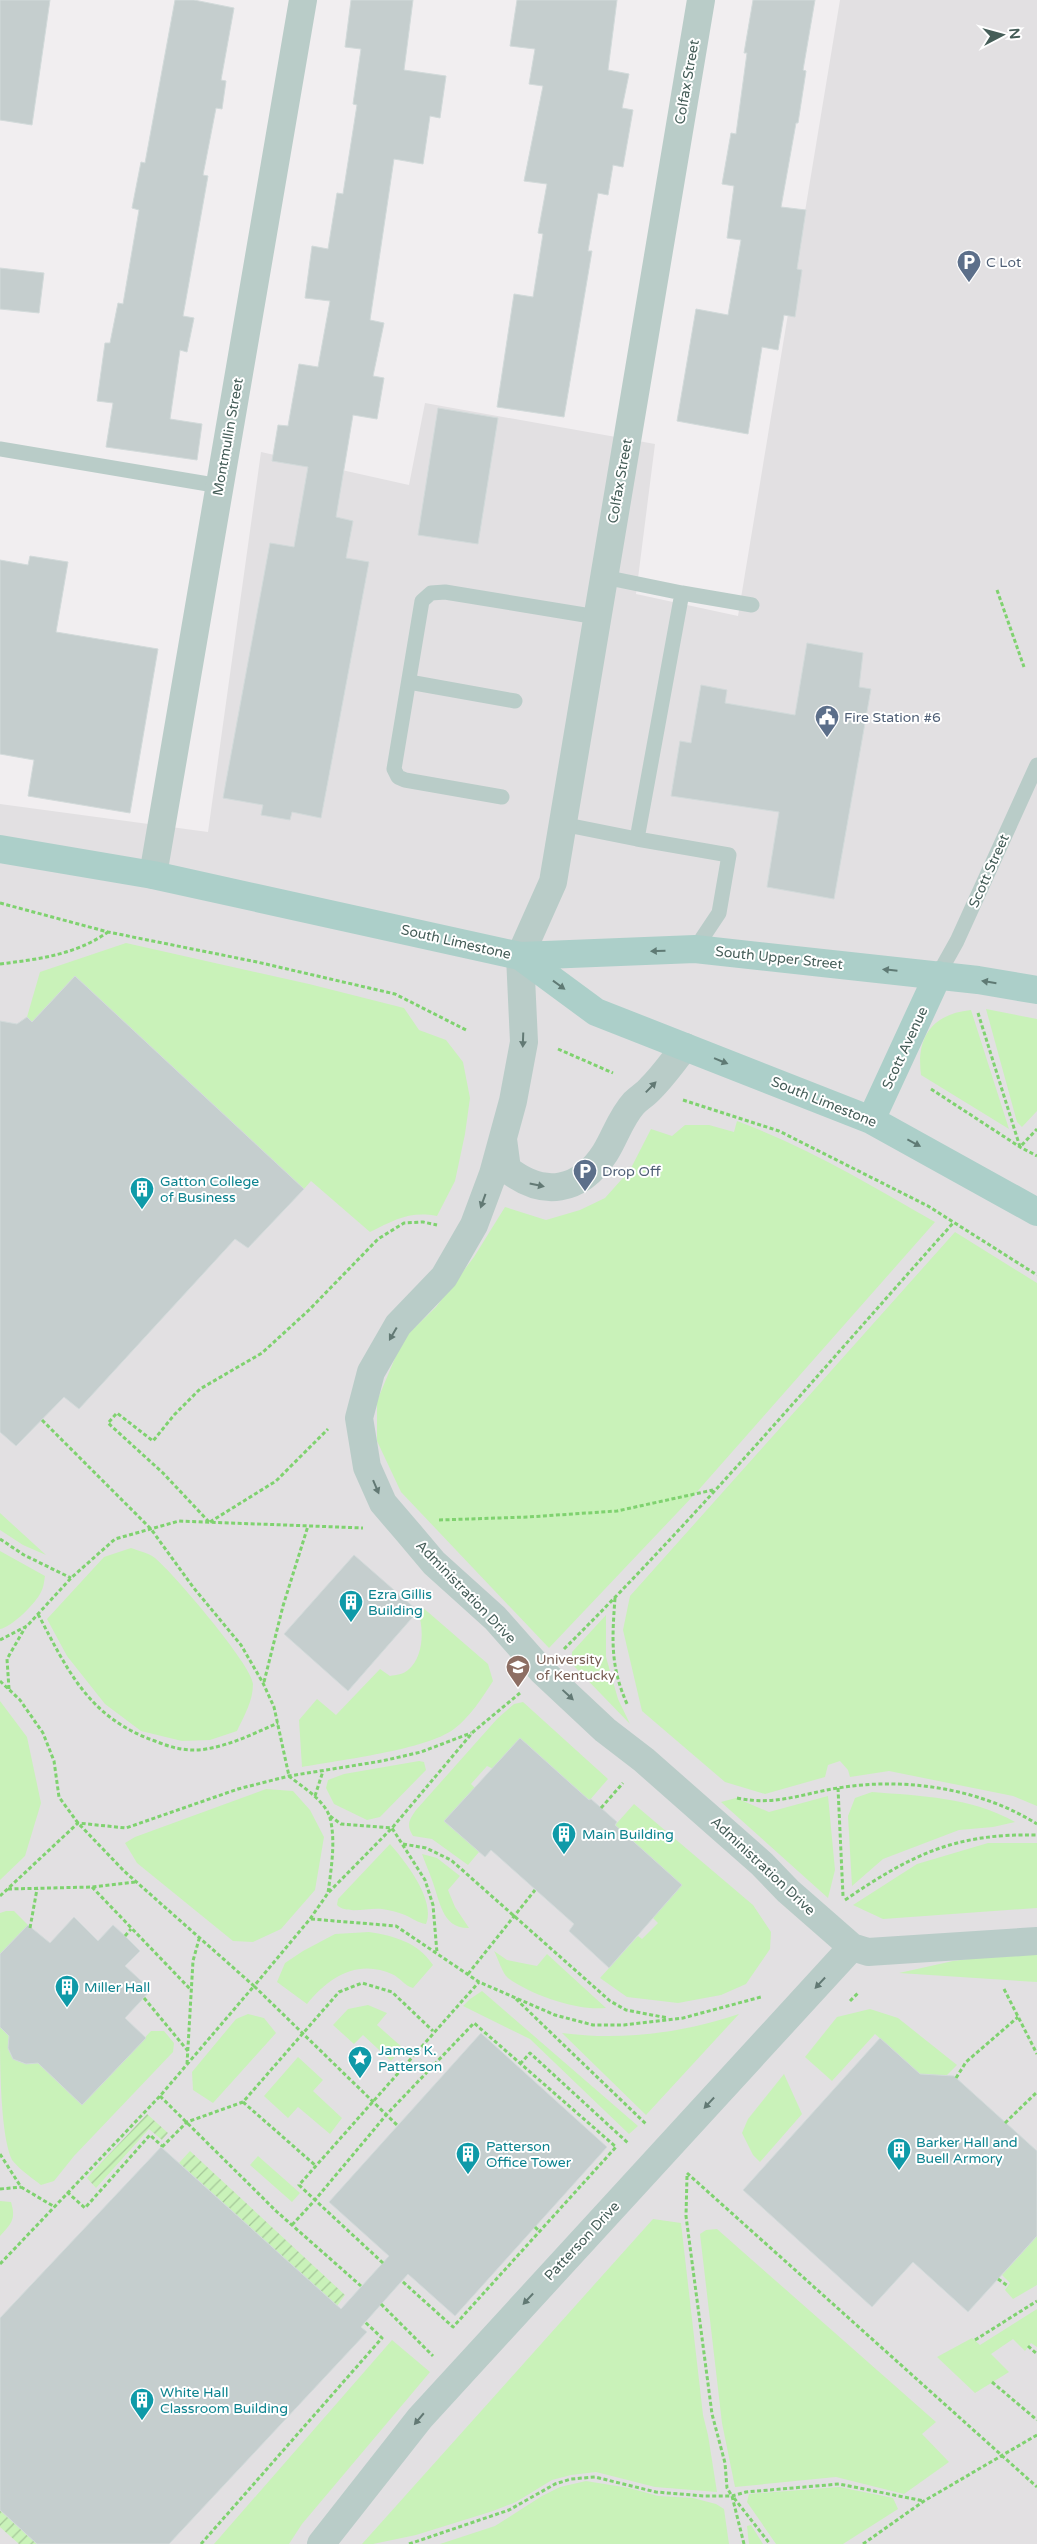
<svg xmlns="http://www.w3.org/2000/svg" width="1037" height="2544" font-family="'Varela Round',sans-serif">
<defs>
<pattern id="garden-furrows" width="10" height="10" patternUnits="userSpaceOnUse" patternTransform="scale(1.25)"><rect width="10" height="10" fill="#c9f2b9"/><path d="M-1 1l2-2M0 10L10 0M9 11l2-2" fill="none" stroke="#a5c799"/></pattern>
</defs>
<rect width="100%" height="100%" fill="#f1eef0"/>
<!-- education -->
<path fill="#e2e0e2" d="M 840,0 L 1037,0 L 1037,2544 L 0,2544 L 0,804 L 208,832 L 261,452 L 409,485 L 425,403 L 655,444 L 636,594 L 738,616 Z"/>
<!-- green -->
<path fill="#c9f2b9" d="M 126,943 L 309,984 L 404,1008 L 419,1030 L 446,1040 L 463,1062 L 470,1098 L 465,1134 L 455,1181 L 437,1216 C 409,1211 395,1220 370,1232 L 311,1181 L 304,1189 L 75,976 L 32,1022 L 27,1017 L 40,972 Z
M 986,1009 L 1037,1019 L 1037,1111 L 1022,1127 L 1017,1122 Z
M 971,1010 L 1009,1129 L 921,1075 C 916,1037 932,1014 971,1010 Z
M 737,1121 C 807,1147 871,1185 935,1222 L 695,1494 L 549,1648 L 401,1492 L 377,1441 L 377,1401 L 403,1339 L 436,1307 L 474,1257 L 505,1207 L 546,1220 L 580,1210 L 605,1198 L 630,1170 L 651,1129 L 672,1136 L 685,1125 L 709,1125 L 734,1132 Z
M 955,1232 L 1037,1283 L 1037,1806 L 1013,1796 L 889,1771 L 850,1777 L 848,1770 L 840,1761 L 828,1765 L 825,1777 L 765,1794 L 725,1782 L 642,1711 L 623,1630 L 630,1596 Z
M 0,1513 L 46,1555 L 23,1545 L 0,1530 Z
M 131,1548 C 139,1551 149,1553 155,1558 C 173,1573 252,1665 253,1684 C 253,1701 244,1716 237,1731 L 210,1740 L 182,1741 L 141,1731 L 105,1704 L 67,1656 L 47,1619 L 104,1557 Z
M 0,1551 L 45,1576 C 44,1581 44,1587 41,1592 C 36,1603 12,1627 0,1629 Z
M 421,1606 L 488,1664 L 493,1681 C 482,1698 470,1717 454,1729 C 426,1750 339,1760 302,1767 L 299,1720 L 317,1699 L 336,1715 L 380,1669 L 390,1676 C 396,1675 404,1674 408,1670 C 424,1657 424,1629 418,1611 Z
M 606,1615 L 606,1657 L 618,1699 L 630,1724 L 572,1664 L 572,1652 Z
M 0,1701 L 27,1737 L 41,1803 L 25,1856 L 0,1880 Z
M 523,1702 L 608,1779 L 582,1809 L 487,1766 L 471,1784 L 475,1788 L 479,1852 L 468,1865 L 432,1839 L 413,1836 C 406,1825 409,1820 416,1810 L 497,1719 L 514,1704 Z
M 419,1761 L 424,1762 L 426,1770 L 380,1817 L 367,1820 L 334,1804 L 326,1788 L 328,1780 L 344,1774 Z
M 266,1789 L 293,1791 L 310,1810 L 324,1837 L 315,1890 L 281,1929 L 253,1942 L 233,1941 L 137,1863 L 125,1843 L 135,1837 Z
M 872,1792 C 921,1796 971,1797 1015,1822 L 993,1827 L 959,1830 L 883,1859 L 852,1886 L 848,1816 L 855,1798 Z
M 828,1796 L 835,1870 L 828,1898 L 721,1802 L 736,1798 L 769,1812 Z
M 634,1804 L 753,1905 L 771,1932 L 770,1949 L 746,1984 L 721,1995 L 678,2003 L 627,1997 L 600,1978 L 638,1936 L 642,1939 L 658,1923 L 653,1918 L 608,1833 Z
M 988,1843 L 1037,1843 L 1037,1908 L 883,1919 L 853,1905 L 917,1864 Z
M 390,1844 C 405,1861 436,1900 426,1924 C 418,1923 412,1918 405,1915 C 398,1912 389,1910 382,1909 C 369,1907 347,1915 337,1905 L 338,1899 Z
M 422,1854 L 437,1858 L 460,1876 L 448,1890 L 455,1907 L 469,1928 C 442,1929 440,1901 432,1880 C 429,1871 425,1863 422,1854 Z
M 6,1911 L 14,1911 L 28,1925 L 0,1954 L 0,1913 Z
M 369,1932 C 394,1936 418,1942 433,1965 L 413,1988 C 405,1986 401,1979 394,1975 C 358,1958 329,1977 307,2004 L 277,1982 L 285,1963 L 303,1951 L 335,1934 Z
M 494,1951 L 507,1960 L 537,1966 L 547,1954 L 606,2008 C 577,2011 531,1995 508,1978 C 502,1973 498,1958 494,1951 Z
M 1008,1954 L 1037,1954 L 1037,1982 L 899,1973 L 953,1961 Z
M 482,1991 L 638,2126 L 629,2134 L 530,2039 L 463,2006 L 470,1999 Z
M 368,2005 L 387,2013 L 377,2025 L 403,2048 L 391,2061 L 363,2035 L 354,2044 L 333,2025 L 348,2009 Z
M 870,2009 L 898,2018 L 957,2065 L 947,2075 L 941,2075 L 934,2087 L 875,2034 L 832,2081 L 805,2057 L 837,2017 Z
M 248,2014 L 264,2018 L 276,2033 L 213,2103 L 193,2090 L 192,2072 L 236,2019 Z
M 739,2014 L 646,2115 L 562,2033 C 621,2041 683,2033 739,2014 Z
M 0,2027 L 11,2037 L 8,2049 L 13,2059 L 26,2064 L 36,2061 L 82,2105 L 151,2031 L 164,2031 L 174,2043 L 173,2052 L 74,2156 L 54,2181 L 41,2185 C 31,2177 20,2170 12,2160 C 0,2135 0,2060 0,2027 Z
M 298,2057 L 323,2080 L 313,2091 L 342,2118 L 330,2134 L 298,2107 L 288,2118 L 264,2096 Z
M 784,2074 L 802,2114 L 760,2162 L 753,2155 L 742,2133 L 748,2119 Z
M 258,2156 L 300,2193 L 292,2202 L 250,2165 Z
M 0,2201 L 11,2202 C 16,2219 12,2223 0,2236 Z
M 653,2219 L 681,2223 L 703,2415 L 708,2435 L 717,2492 L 655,2487 L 596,2472 L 571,2475 L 552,2480 L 516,2502 L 493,2511 L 416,2535 L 373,2544 L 362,2544 Z
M 717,2229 L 936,2422 L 922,2434 L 949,2462 L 904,2494 L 836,2477 L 735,2487 L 722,2423 L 700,2234 L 706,2230 Z
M 1037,2236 L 1037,2285 L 1013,2299 L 1005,2290 L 1010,2283 L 1002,2275 Z
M 1037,2309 L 1037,2347 L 1031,2343 L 1025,2351 L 1013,2339 L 991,2354 L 1009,2372 L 975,2393 L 937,2357 L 972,2338 L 980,2345 Z
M 392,2340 L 430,2372 L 302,2524 L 289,2544 L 214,2544 Z
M 586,2481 L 629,2488 L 658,2496 L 693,2498 L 716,2504 L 724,2509 L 729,2544 L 440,2544 L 495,2526 L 542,2496 L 560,2487 Z
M 839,2487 L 893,2498 L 898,2509 L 843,2544 L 776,2544 L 747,2502 L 749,2494 Z
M 751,2525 L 763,2544 L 749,2544 L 747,2526 Z"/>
<!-- garden -->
<path fill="url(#garden-furrows)" d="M 147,2114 L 168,2133 L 162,2140 L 149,2129 L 96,2188 L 87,2178 Z
M 190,2151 L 345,2295 L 337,2306 L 179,2163 Z
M 0,2510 L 37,2544 L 19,2544 L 0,2527 Z"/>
<!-- building -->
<path fill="#c5cece" stroke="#d2dada" d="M 0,0 L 50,0 L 32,125 L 0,120 Z
M 175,0 L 194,0 L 234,8 L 221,80 L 226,81 L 222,109 L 216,108 L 203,175 L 208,176 L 183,316 L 194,318 L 187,352 L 180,350 L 170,419 L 202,424 L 197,460 L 106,447 L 113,403 L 97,401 L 105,343 L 110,343 L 118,303 L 123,304 L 139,210 L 132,208 L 141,162 L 145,163 Z
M 351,0 L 413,0 L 404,70 L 446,76 L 440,118 L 430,116 L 423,164 L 394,159 L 370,320 L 384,323 L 373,376 L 384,378 L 377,419 L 353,415 L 336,517 L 353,521 L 346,558 L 369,562 L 321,818 L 292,812 L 290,820 L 261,815 L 263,805 L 223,798 L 270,543 L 294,547 L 308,467 L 272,461 L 278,425 L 288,426 L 299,364 L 318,367 L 330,301 L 305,298 L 312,246 L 328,249 L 337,193 L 343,194 L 357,105 L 353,104 L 361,49 L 345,47 Z
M 517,0 L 617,0 L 608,70 L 629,74 L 622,108 L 633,110 L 623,167 L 613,165 L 608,195 L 598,193 L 588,251 L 592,251 L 564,417 L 497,407 L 514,294 L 533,297 L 543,234 L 538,233 L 547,184 L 524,181 L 543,86 L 529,84 L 535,49 L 510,46 Z
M 753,0 L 815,0 L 803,70 L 806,71 L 798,123 L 796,123 L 781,207 L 806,210 L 797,269 L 802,270 L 795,317 L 784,315 L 778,350 L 762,347 L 748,434 L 677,421 L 696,309 L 728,315 L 741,240 L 727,238 L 734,186 L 722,184 L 731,133 L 736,134 L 747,53 L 744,53 Z
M 0,268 L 44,273 L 39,313 L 0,309 Z
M 438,408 L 498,418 L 478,544 L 418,535 Z
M 30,556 L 68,562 L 56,632 L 158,649 L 130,813 L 28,796 L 34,760 L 0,754 L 0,560 L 28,565 Z
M 807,643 L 863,653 L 859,687 L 871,689 L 834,899 L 767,887 L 779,812 L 671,796 L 680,741 L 691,743 L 701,685 L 727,690 L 725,703 L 795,715 Z
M 75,976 L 304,1189 L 248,1248 L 235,1239 L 79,1409 L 64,1397 L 16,1446 L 0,1432 L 0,1021 L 17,1024 L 27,1017 L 32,1022 Z
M 354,1555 L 418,1611 L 348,1691 L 284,1634 Z
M 520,1738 L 589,1800 L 591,1799 L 617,1822 L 615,1825 L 682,1885 L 609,1968 L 569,1931 L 574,1924 L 491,1850 L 485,1857 L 444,1821 Z
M 74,1917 L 98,1941 L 113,1925 L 125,1936 L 140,1951 L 125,1966 L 151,1990 L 125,2018 L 146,2038 L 82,2105 L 38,2063 L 26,2064 L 13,2059 L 8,2048 L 9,2036 L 0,2027 L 0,1954 L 28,1925 L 50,1943 Z
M 481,2033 L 607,2147 L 455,2316 L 408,2274 L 361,2327 L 367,2332 L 169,2544 L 37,2544 L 0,2510 L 0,2318 L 161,2147 L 341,2309 L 389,2256 L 329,2202 Z
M 880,2038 L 920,2074 L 954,2076 L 1037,2151 L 1037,2236 L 968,2312 L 913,2262 L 872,2307 L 743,2190 Z"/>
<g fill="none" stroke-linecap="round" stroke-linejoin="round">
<!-- path -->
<path stroke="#7fd26f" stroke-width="3" stroke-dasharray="4 2.5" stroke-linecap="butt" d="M 997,590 L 1024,667
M 0,903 L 108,932 L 257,962 L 395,994 L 468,1031
M 0,964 C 39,959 75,955 108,932
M 978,1013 L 1020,1147 L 1037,1129
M 558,1049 L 613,1073
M 931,1089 L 1020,1147 L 1037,1156
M 683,1100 L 779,1131 L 928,1206 L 1037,1275
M 42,1420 L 151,1529 L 193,1587 L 241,1645 L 263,1683 L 274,1707 L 289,1776 C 302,1787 325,1800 330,1818 C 336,1841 331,1870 328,1893
M 439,1520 L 528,1517 L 617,1511 L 713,1490
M 209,1522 L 163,1473 L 108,1423 L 117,1413 L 153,1441 L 174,1415 L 200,1389 L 262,1353 L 309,1310 L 378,1239 L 404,1223 L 423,1222 L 437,1225
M 210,1522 L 276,1481 L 328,1429
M 0,1539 L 24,1555 L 71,1578
M 615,1598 C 612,1640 610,1667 628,1706
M 38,1614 C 68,1671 89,1718 155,1741 C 172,1748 188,1752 206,1749 C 231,1745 255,1733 278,1723
M 0,1640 L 27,1626 L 71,1578 L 115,1539 L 179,1521 L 363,1528
M 564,1649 C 701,1513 825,1366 954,1222
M 0,1681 L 20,1700 L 43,1733 L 54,1761 L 59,1797 L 78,1823 L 124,1871 L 254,1986 L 310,1919 L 328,1893 L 392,1828 L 473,1732 L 520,1693
M 264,1682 L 283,1606 L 308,1526
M 9,1689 L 7,1659 L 26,1626
M 838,1788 L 843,1896
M 315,1796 L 323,1771
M 737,1798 C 775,1806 801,1794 838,1788 C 903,1777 980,1788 1037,1824
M 601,1808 L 623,1783
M 330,1816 L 341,1824 L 392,1828 L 425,1880 L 433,1905 L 437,1953
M 403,1844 L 426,1848 L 451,1860 L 610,2001 L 626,2010 L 668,2018
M 92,1887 L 192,1991
M 8,1889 L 92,1887 L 136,1882
M 0,1896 L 78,1823 L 126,1828 L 238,1789 L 289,1776 L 382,1761 L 421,1752 L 471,1733
M 845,1900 C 911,1855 955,1833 1037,1835
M 311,1919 L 396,1926 L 479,1982 L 555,2015 L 593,2025 L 624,2025 L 683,2018 L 761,1997
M 30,1928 L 37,1889
M 125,1936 L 131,1929
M 468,1974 L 535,1890
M 1004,1989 L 1037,2054
M 144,1998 L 188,2051
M 516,1999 L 647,2125
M 850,2001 L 859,1992
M 187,2064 L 193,1961 L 199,1939
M 520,2064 L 530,2053 L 628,2143
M 956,2078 L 966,2062 L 1018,2017
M 160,2096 L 276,2211 L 361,2286
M 243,2102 L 316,2166
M 1005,2123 L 1037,2092
M 162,2147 L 187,2122 L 243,2102 L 339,1992 L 362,1983 L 392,1992 L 433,2031
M 0,2154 L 21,2187 L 53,2206
M 687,2173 L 1037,2487
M 687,2176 L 686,2216 L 712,2414 L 725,2463 L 727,2488 L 732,2496 L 744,2544
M 0,2189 L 21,2187
M 67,2192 L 85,2208 L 150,2135 L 162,2146
M 292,2225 L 315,2200 L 299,2185 L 479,1982
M 535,2227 L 539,2231
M 383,2263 L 315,2200 L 387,2114 L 474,2023 L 616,2147 L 453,2327 L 402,2281
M 0,2264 L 160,2096 L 254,1986 L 398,2126
M 998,2279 L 1008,2286
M 381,2304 L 433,2356
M 975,2340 L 1037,2301
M 1028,2346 L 1037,2354
M 992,2382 L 1037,2420
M 734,2498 L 770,2544
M 201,2544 L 382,2338 L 365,2322
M 409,2544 L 509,2510 L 555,2484 L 571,2479 L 595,2477 L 656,2492 L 704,2496 L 732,2496 L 746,2492 L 839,2484 L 924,2501
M 863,2544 L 924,2501 L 1037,2435"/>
<!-- lane -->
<path stroke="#b9ccc8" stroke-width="15" d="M 0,449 L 220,486
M 604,577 L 682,593 L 637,839 L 729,855 L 719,913 L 695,949
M 682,593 L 752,605
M 409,682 L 515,701
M 502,797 L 405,780 L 398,777 L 394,769 L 422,601 L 431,593 L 445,592 L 597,617
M 562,824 L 637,839
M 938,975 L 957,941 L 1037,765"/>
<!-- street -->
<path stroke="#b9ccc8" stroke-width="28" d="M 701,0 L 553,882 L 520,956 L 524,1042 L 513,1101 L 493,1174 L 474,1225 L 444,1277 L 398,1325 L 371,1372 L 359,1418 L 367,1467 L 383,1503 L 407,1531 L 434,1563 L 495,1618 L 542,1671 L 605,1730 L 644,1760 L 762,1864 L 788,1891 L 852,1947 L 868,1952 L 1037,1941
M 153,875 L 303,0
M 503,1139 L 507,1169 C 543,1198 580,1192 605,1153 C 615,1137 621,1117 634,1103 C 639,1098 646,1094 651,1088 C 664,1075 674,1060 685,1047
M 321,2544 L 420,2418 L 852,1947"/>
<!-- primary -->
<path stroke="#accfc9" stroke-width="28" d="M 0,849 L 153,875 L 520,956 L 596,1012 L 871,1120 L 1037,1212
M 520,956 L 695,949 L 978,980 L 1037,990
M 871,1120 L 938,975"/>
</g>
<!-- one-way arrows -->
<defs><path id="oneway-solid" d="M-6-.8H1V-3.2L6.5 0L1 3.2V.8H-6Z" transform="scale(1.25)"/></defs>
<g fill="#5f7a74">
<use href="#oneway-solid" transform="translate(658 951) rotate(178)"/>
<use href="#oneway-solid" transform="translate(890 970) rotate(-174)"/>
<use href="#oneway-solid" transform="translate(989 982) rotate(-171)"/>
<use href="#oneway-solid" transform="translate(559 985) rotate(36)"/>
<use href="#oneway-solid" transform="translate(721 1061) rotate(22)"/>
<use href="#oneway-solid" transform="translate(914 1143) rotate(28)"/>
</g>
<g fill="#627974">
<use href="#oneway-solid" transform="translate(523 1040) rotate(92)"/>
<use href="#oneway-solid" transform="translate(651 1087) rotate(-46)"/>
<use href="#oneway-solid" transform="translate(537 1185) rotate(12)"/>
<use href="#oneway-solid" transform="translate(483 1201) rotate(110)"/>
<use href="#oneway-solid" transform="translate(393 1334) rotate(120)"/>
<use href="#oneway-solid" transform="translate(376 1487) rotate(67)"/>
<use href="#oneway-solid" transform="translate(568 1695) rotate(43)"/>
<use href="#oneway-solid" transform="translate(820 1983) rotate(133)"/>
<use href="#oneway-solid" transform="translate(709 2103) rotate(133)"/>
<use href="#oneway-solid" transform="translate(528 2299) rotate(133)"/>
<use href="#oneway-solid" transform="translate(419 2419) rotate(130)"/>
</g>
<!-- icons -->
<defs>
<symbol id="parking-pin" viewBox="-11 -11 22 30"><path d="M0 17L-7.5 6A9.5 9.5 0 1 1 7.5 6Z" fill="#5c6f8a" stroke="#fff"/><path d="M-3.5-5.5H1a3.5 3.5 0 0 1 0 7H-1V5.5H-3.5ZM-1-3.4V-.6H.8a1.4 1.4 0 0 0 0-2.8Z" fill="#fff"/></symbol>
<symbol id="civic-pin" viewBox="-11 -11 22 30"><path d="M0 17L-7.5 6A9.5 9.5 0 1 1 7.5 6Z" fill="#5c6f8a" stroke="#fff"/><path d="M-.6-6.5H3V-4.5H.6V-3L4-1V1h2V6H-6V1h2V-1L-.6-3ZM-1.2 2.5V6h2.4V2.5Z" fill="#fff"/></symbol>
<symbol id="building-pin" viewBox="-11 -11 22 30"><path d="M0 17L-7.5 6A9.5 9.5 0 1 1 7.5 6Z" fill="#0f9aa8" stroke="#fff"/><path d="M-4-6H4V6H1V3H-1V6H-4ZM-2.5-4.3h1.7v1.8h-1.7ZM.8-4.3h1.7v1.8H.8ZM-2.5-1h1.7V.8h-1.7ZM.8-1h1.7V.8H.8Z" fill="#fff"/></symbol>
<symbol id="university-pin" viewBox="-11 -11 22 30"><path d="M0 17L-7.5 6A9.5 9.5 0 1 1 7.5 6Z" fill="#8d6e63" stroke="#fff"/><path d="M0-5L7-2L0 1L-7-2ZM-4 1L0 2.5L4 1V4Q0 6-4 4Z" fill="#fff"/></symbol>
<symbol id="sight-pin" viewBox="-11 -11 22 30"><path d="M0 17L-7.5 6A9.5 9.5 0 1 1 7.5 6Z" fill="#0f9aa8" stroke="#fff"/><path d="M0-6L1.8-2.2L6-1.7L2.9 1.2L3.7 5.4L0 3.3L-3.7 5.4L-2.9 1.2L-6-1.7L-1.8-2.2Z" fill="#fff"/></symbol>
</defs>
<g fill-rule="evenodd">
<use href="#parking-pin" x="955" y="248" width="28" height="38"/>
<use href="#civic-pin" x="813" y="703" width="28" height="38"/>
<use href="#parking-pin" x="571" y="1157" width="28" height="38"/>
<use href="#building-pin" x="128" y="1175" width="28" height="38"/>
<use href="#building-pin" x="337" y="1588" width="28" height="38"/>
<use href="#university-pin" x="504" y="1653" width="28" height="38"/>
<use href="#building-pin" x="550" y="1820" width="28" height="38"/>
<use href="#building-pin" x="53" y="1973" width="28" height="38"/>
<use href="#sight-pin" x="346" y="2044" width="28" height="38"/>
<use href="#building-pin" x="885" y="2136" width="28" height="38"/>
<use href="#building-pin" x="454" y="2140" width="28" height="38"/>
<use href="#building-pin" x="128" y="2386" width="28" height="38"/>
</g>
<g text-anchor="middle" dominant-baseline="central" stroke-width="4" stroke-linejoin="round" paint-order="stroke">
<!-- street labels -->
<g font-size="14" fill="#455d58" stroke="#fff">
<text transform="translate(687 82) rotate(-80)">Colfax Street</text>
<text transform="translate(228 437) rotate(-80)">Montmullin Street</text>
<text transform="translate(620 481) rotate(-80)">Colfax Street</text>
<text transform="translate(989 871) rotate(-66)">Scott Street</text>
<text transform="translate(456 942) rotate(13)">South Limestone</text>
<text transform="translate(779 958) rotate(6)">South Upper Street</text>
<text transform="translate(905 1048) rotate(-65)">Scott Avenue</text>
<text transform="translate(824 1102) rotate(22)">South Limestone</text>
<text transform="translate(466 1592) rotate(46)">Administration Drive</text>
<text transform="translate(763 1866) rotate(43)">Administration Drive</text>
<text transform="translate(582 2241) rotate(-47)">Patterson Drive</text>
</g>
<!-- service labels -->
<g font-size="14" fill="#4e5e75" stroke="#fff" text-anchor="start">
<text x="986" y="262">C Lot</text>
<text x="844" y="717">Fire Station #6</text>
<text x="602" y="1171">Drop Off</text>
</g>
<!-- culture labels -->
<g font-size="14" fill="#0d838f" stroke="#fff" text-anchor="start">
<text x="160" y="1181">Gatton College<tspan x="160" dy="16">of Business</tspan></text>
<text x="368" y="1594">Ezra Gillis<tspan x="368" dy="16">Building</tspan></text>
<text x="582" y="1834">Main Building</text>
<text x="84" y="1987">Miller Hall</text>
<text x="378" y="2050">James K.<tspan x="378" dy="16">Patterson</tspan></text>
<text x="916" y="2142">Barker Hall and<tspan x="916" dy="16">Buell Armory</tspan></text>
<text x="486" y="2146">Patterson<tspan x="486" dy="16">Office Tower</tspan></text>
<text x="160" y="2392">White Hall<tspan x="160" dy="16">Classroom Building</tspan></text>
</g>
<!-- education labels -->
<g font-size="14" fill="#785e54" stroke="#fff" text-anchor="start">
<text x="536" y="1659">University<tspan x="536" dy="16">of Kentucky</tspan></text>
</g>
</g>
<!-- north arrow -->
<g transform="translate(1002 35) rotate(84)" stroke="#ffffff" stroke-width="4" paint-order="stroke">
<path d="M0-4L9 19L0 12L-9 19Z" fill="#455d58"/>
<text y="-8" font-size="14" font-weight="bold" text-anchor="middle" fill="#455d58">N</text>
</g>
</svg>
